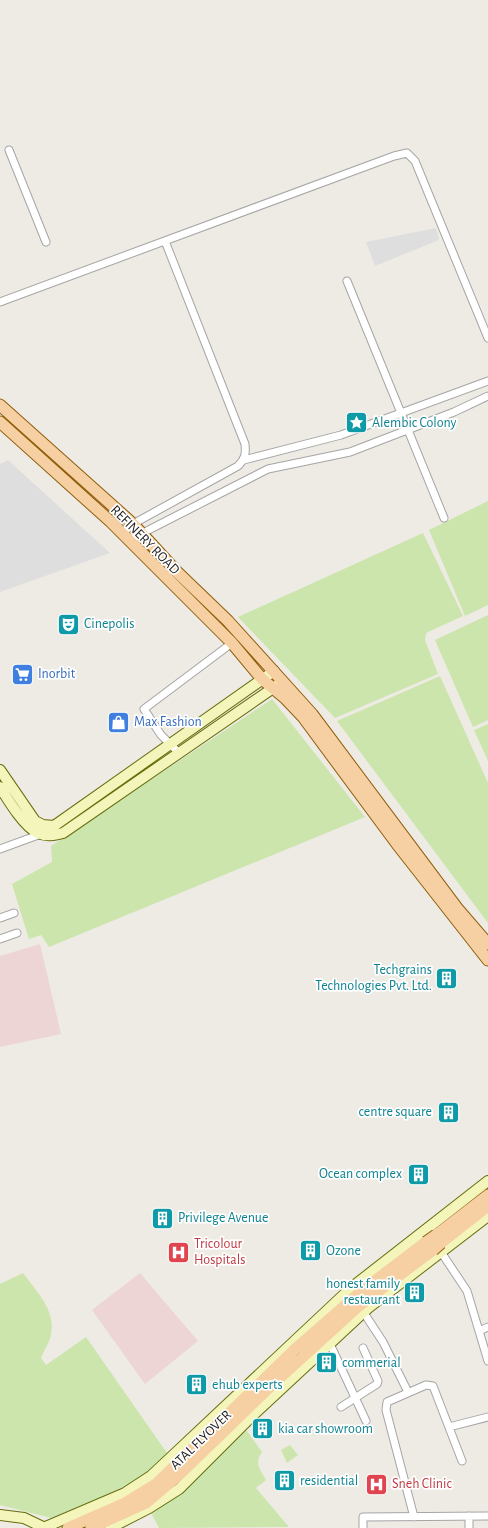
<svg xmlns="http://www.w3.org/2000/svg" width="488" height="1528" font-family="'Alegreya Sans',sans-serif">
<rect width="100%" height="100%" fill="#eeebe4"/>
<!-- commercial -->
<path fill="#eed5d5" d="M 40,944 L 61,1034 L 0,1047 L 0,956 Z
M 140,1273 L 198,1341 L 145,1384 L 92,1310 Z"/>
<!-- grass -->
<path fill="#cbe5ad" d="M 488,501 L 488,605 L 465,616 L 429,530 Z
M 423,533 L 463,616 L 426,633 L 425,640 L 438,674 L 335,718 L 238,617 Z
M 488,615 L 488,720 L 473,727 L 435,640 Z
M 440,676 L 488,783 L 488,923 L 337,721 Z
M 272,699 L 365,817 L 49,947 L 41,935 L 29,939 L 12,884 L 52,862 L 51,846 Z
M 488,724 L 488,761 L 474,730 Z
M 23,1273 C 36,1291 56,1310 51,1334 C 50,1342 44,1350 41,1358 L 46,1365 L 86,1337 L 167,1453 L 148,1475 L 107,1495 L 51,1518 L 0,1505 L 0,1284 Z
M 244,1427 L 262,1452 C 254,1463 260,1469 266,1480 L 256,1488 L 289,1527 L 159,1528 L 150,1511 Z
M 290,1445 L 298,1455 L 287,1463 L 281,1450 Z"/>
<!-- parking -->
<path fill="#dedede" d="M 436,228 L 439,240 L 375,266 L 366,242 Z
M 8,460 L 110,553 L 0,592 L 0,464 Z"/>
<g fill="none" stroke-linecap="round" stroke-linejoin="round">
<defs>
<path id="street" d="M 9,150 L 46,242
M 347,281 L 444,518
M 0,302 L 394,156 L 407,153 L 415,161 L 488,338
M 244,460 L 341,435 L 488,381
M 122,533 L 133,524 L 238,466 C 245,459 246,454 245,444 L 165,241
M 129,540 L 268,469 L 350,452 L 454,412 L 488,396
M 179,753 L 161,735 L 144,709 L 232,643
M 0,849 L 41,834
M 0,918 L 14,913
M 0,939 L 17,933
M 439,1249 L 467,1291 L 488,1361
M 364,1313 L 383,1342 L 408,1392
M 479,1331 L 488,1327
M 330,1344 L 366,1421
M 341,1407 L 377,1384 L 378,1381 L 363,1348
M 449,1427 L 488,1417
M 469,1516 L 469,1528
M 414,1517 L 386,1410 L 387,1402 L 426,1385 L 433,1386 L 462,1461
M 363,1528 L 363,1517 L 488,1516"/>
<path id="secondary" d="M 0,770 L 35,821 L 43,825 L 54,826 L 274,671
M 0,787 C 8,800 25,828 38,833 C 46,837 55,835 63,833 L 279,684
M 0,1515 L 24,1518 L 45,1528
M 43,1528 L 125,1493 L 151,1476 L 351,1288 L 488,1181
M 110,1528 L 149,1508 L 179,1489 L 253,1415 L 368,1308 L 488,1216"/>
<path id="primary" d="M 0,405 L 133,524 L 176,571 L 228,621 L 312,714 L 457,908 L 488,944
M 0,422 L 111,522 L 232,643 L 262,679 L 285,698 L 303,717 L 397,844 L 488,960
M 436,1235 L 488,1195
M 441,1243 L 488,1206
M 68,1528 L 125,1503 L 156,1484 L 294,1350 L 364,1289 L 426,1242
M 91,1528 L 146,1503 L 180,1474 L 271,1386 L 359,1306 L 433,1250"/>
</defs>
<!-- street casing -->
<use href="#street" stroke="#a5a5a5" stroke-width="9"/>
<!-- secondary casing -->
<use href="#secondary" stroke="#666e0c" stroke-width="12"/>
<!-- primary casing -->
<use href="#primary" stroke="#8e5e0a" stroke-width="13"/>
<!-- street -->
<use href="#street" stroke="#fff" stroke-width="7"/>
<!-- secondary -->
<use href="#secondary" stroke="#f4f5bb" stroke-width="10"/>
<!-- primary -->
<use href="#primary" stroke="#f6cfa2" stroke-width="11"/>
<defs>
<path id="primary-bridge" d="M 426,1242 L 436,1235
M 433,1250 L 441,1243"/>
</defs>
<!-- primary-bridge casing -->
<use href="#primary-bridge" stroke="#8e5e0a" stroke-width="13" stroke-linecap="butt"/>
<!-- primary-bridge -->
<use href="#primary-bridge" stroke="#f6cfa2" stroke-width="11"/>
</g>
<!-- icons -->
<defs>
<symbol id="sight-square" viewBox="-11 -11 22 22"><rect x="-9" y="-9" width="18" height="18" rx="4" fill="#0f9aa8" stroke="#fff"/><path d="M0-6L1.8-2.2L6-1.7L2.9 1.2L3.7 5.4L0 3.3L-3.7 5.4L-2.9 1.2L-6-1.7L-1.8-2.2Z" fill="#fff"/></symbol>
<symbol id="theatre-square" viewBox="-11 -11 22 22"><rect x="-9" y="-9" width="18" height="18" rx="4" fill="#0f9aa8" stroke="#fff"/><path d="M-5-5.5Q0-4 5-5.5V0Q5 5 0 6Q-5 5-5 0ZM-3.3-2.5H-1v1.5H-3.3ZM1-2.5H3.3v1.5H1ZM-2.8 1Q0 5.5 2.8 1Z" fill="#fff"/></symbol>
<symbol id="supermarket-square" viewBox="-11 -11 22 22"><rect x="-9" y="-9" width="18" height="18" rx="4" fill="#3f7fe0" stroke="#fff"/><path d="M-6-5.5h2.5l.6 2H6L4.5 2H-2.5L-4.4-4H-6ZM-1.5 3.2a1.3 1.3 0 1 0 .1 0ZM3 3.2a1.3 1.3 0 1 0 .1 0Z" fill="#fff"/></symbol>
<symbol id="shop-square" viewBox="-11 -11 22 22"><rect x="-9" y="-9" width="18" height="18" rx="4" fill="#3f7fe0" stroke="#fff"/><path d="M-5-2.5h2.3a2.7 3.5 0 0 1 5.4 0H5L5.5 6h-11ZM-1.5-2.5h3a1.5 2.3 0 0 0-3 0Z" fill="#fff"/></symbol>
<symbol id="building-square" viewBox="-11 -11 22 22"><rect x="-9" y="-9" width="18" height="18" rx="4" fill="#0f9aa8" stroke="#fff"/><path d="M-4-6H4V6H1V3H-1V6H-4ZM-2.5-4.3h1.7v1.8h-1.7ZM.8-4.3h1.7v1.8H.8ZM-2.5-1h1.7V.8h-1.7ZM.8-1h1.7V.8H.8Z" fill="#fff"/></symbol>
<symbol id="hospital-square" viewBox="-11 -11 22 22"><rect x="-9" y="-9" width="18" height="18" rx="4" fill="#e0444e" stroke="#fff"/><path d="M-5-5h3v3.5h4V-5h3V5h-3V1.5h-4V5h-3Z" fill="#fff"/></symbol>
</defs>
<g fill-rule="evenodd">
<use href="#sight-square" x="344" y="410" width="25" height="25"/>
<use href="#theatre-square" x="56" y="612" width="25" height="25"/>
<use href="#supermarket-square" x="10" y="662" width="25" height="25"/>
<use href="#shop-square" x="106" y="710" width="25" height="25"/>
<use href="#building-square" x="434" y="966" width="25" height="25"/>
<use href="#building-square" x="436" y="1100" width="25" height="25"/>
<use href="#building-square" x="406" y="1162" width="25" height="25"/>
<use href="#building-square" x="150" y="1206" width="25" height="25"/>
<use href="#building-square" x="298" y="1238" width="25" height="25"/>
<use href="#hospital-square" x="166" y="1240" width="25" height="25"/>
<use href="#building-square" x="402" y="1280" width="25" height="25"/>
<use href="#building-square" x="314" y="1350" width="25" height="25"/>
<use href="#building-square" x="184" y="1372" width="25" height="25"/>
<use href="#building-square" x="250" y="1416" width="25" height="25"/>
<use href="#building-square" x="272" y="1468" width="25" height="25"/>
<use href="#hospital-square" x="364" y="1472" width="25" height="25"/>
</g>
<g text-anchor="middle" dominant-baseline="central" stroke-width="3.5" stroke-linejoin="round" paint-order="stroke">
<!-- culture labels -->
<g font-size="14" fill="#0d838f" stroke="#fff" text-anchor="start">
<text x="372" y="423">Alembic Colony</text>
<text x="84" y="624">Cinepolis</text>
<text x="432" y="970" text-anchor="end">Techgrains<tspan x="432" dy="16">Technologies Pvt. Ltd.</tspan></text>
<text x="432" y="1112" text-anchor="end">centre square</text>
<text x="402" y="1174" text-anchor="end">Ocean complex</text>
<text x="178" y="1218">Privilege Avenue</text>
<text x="326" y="1251">Ozone</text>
<text x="400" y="1284" text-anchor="end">honest family<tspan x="400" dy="16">restaurant</tspan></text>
<text x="342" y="1363">commerial</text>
<text x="212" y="1385">ehub experts</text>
<text x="278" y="1429">kia car showroom</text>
<text x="300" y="1481">residential</text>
</g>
<!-- street labels -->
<g font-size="14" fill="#1e1e1e" stroke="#fff">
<text transform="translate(145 540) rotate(45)">REFINERY ROAD</text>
<text transform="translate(201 1440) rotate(-44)">ATAL FLYOVER</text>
</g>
<!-- shop labels -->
<g font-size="14" fill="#366cbe" stroke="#fff" text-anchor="start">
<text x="38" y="674">Inorbit</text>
<text x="134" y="722">Max Fashion</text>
</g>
<!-- health labels -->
<g font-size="14" fill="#be3a42" stroke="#fff" text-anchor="start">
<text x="194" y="1244">Tricolour<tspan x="194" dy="16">Hospitals</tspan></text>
<text x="392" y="1484">Sneh Clinic</text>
</g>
</g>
</svg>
